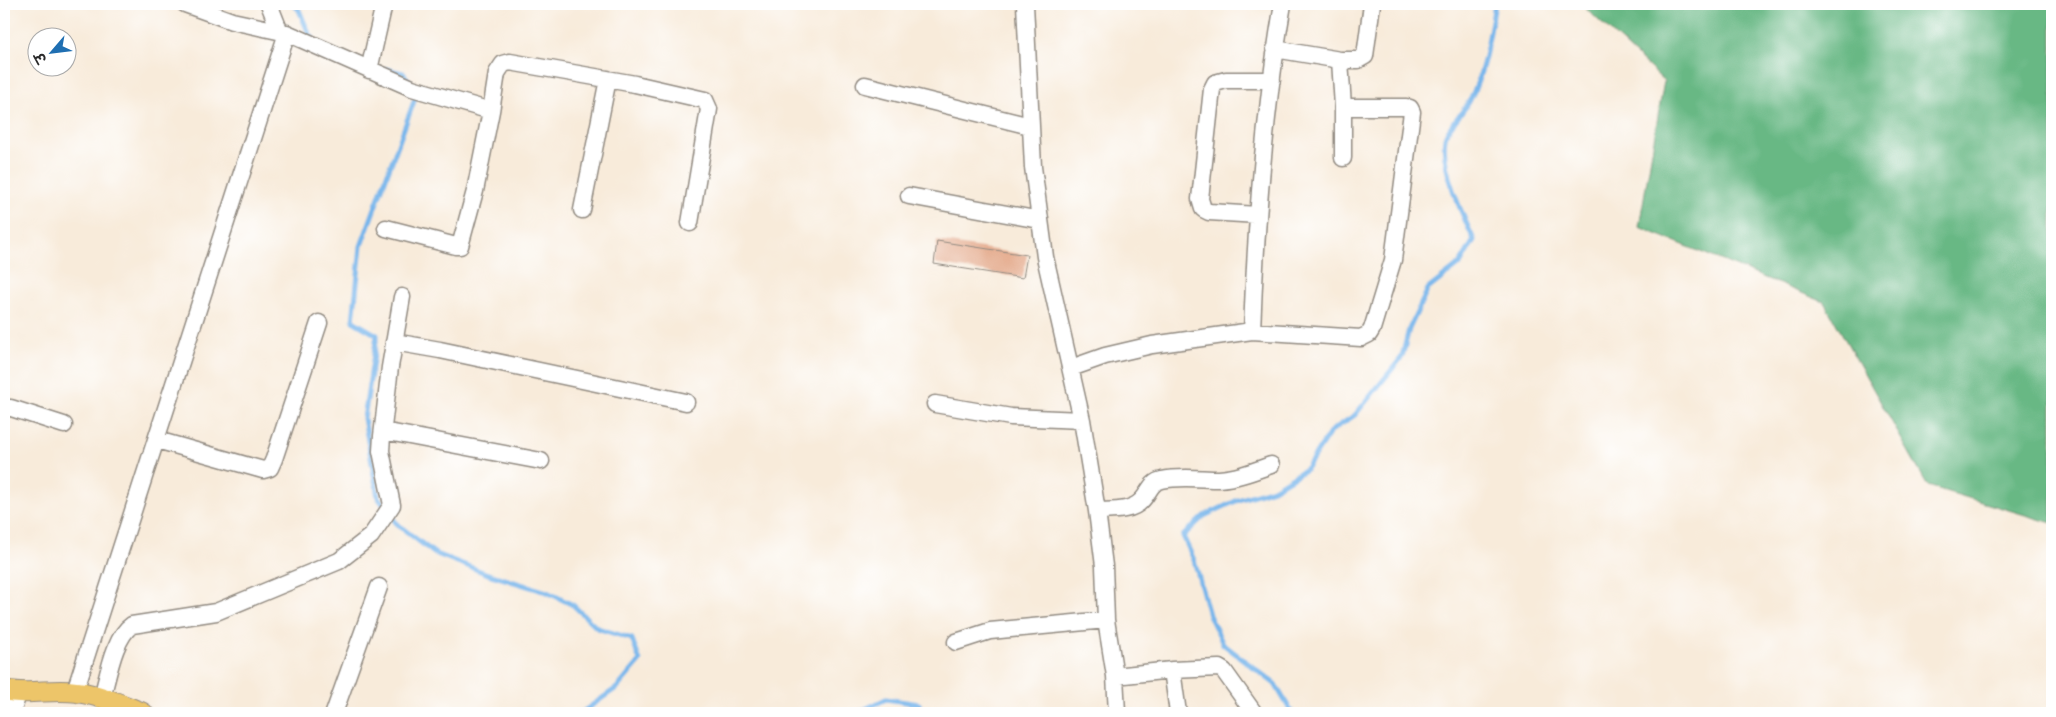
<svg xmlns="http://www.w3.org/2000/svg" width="2056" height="717" font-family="'Playpen Sans','Playpen Sans Deva',sans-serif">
<rect width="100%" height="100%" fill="#fff"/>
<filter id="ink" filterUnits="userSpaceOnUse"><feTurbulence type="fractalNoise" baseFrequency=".02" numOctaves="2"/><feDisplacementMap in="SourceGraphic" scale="10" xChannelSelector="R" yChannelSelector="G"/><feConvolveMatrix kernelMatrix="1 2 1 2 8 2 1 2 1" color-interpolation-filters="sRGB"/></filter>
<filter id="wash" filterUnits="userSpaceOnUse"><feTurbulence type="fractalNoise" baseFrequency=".0096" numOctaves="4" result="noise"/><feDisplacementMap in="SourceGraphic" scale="20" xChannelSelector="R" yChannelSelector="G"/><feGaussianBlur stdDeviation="1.12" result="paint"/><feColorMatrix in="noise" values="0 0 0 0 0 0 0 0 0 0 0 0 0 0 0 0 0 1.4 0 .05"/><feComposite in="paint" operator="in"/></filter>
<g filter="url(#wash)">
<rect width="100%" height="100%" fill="#f8ebda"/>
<!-- forest -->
<path fill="#67b884" stroke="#497258" d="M 1581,4 L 2052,4 L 2052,523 L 1928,486 L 1824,302 L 1639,227 L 1664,81 Z"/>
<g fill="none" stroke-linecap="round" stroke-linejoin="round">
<!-- stream -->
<path stroke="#78b6eb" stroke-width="5" d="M 293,4 L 299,10 L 310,36 L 312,37
M 386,69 L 403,73 L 410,82
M 417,93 L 361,246 L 353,321 L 377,335 L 364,418 L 378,497 L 397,524 L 434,553 L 488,574 L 547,592 L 573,605 L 597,628 L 632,639 L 640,661 L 618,687 L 581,713
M 857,713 L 886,699 L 919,704 L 923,713
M 1292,713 L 1275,684 L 1223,644 L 1209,615 L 1194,560 L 1183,536 L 1204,516 L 1238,500 L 1273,489 L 1306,469 L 1331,431 L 1355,415 L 1402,357 L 1409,329 L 1428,289 L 1460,264 L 1474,240 C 1462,214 1440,167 1445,138 C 1447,127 1465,111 1470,100 C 1485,70 1489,36 1495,4"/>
</g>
<g id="blocks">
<!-- building -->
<path fill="#e5ad90" d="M 937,241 L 1027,255 L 1023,278 L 934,264 Z"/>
</g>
</g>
<g filter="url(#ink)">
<use href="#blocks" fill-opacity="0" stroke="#928b82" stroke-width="1"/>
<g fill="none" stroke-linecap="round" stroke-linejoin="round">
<defs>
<path id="minor" d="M 269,4 L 280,32
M 1025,4 L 1033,167 L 1045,257 L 1082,420 L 1097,511 L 1104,566 L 1106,620 L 1115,676 L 1117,713
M 287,33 L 412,88 L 491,111 L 497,73 L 503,64 L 510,62 L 635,84 L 705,100 L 709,109 L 690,223
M 1275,49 L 1340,60 L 1358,60 L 1365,56 L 1372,4
M 1340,60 L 1343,107 L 1343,158
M 369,70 L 384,4
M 865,85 L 1030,126
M 909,196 L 1040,220
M 582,210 L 608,79
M 1258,215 L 1209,212 L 1203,209 L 1200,199 L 1212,89 L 1215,83 L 1226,80 L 1272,80
M 386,228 L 456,246 L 460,246 L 475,191 L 491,111
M 1252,331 C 1256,222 1264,112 1283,4
M 394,342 L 440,350 L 686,402
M 1071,368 L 1105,356 L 1152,345 L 1252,331 L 1361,338 L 1369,334 L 1372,329 L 1393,260 L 1412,112 L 1410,108 L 1406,107 L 1343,107
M 935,404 L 1011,417 L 1082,420
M 4,408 L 11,408 L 64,425
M 383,431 L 541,461
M 157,440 L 263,470 L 270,468 L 274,459 L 319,323
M 1097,511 C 1111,510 1131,512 1141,501 C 1149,494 1150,482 1162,480 C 1180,476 1201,479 1219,479 C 1237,478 1254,471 1271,465
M 956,642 L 990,631 L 1106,620
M 1172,670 L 1178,713
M 1115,676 L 1172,670 L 1219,668 L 1224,671 L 1254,713
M 75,691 L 287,33 L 232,21 L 185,4
M 102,697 C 108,677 114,637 132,625 L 216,612 L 339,561 L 371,536 L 392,505 L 381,451 L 382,436 L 390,367 L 402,297
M 12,713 L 18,694
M 334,713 L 379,587"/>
<path id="major" d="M 4,690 C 28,696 52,688 77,692 C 100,695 122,705 143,713"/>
</defs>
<!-- minor casing -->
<use href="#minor" stroke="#928b82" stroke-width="19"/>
<!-- major casing -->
<use href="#major" stroke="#928b82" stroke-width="22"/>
<!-- minor -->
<use href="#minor" stroke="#fff" stroke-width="16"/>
<!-- major -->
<use href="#major" stroke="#edc569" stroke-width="20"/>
</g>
</g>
<!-- margin -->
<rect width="2056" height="717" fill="none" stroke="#fff" stroke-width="20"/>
<!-- north arrow -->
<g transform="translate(52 52) rotate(242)"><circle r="24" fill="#ffffff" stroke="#aaaaaa"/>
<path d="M0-4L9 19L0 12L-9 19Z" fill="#1f6fb2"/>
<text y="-8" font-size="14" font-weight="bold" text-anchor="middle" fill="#2b2b2b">उ</text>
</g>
</svg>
